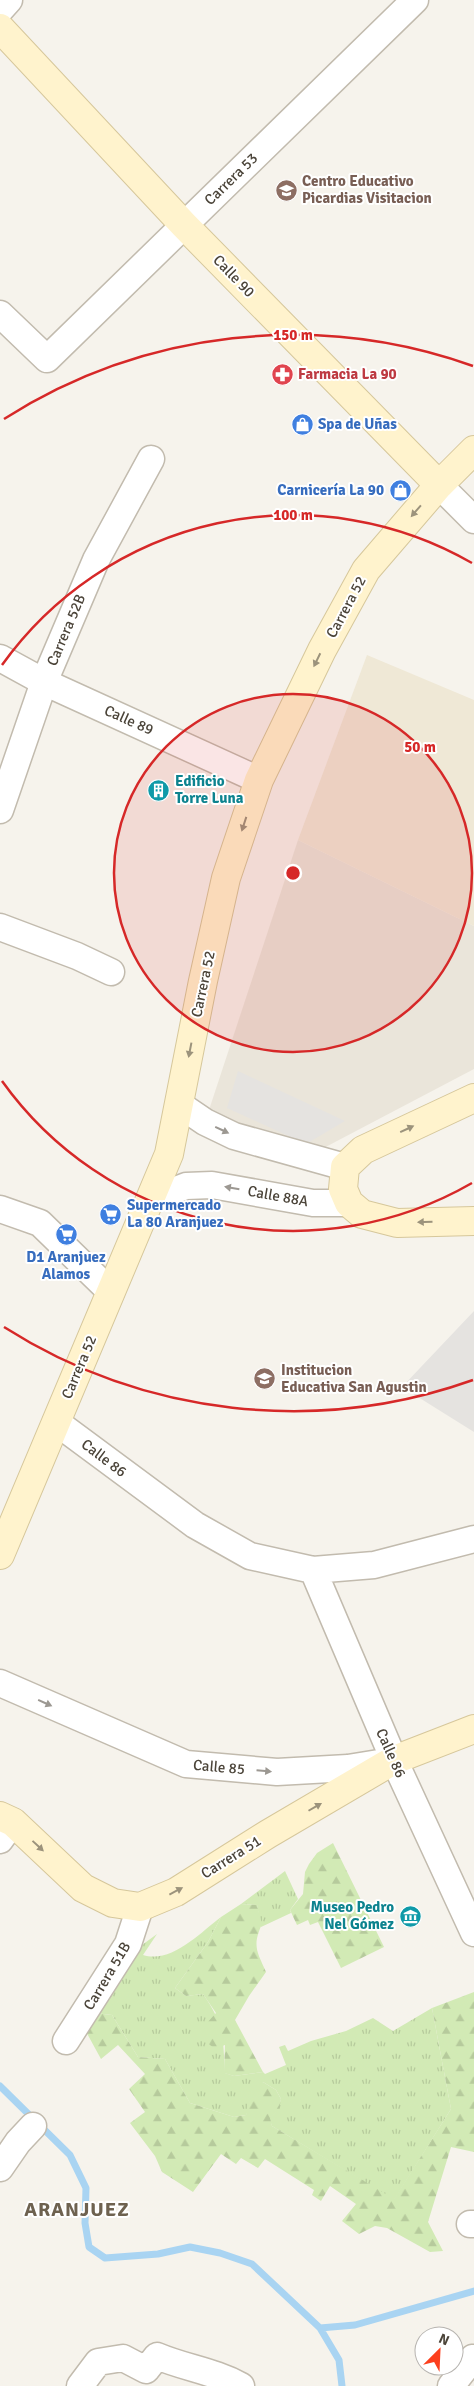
<svg xmlns="http://www.w3.org/2000/svg" width="474" height="2386" font-family="Signika,sans-serif">
<defs>
<pattern id="grass-tufts" width="24" height="20" patternUnits="userSpaceOnUse" patternTransform="scale(1.25)"><rect width="24" height="20" fill="#d2eab5"/><path d="M3 7l-1-3M5 7V3M7 7l1-3M15 17l-1-3M17 17v-4M19 17l1-3" fill="none" stroke="#b6ca9c"/></pattern>
<pattern id="forest-firs" width="22" height="20" patternUnits="userSpaceOnUse" patternTransform="scale(1.25)"><rect width="22" height="20" fill="#d2eab5"/><path d="M5 1l3.5 6h-7zM16 11l3.5 6h-7z" fill="#b6ca9c"/></pattern>
</defs>
<rect width="100%" height="100%" fill="#f6f3ec"/>
<!-- residential -->
<path fill="#eae5da" d="M 298,840 L 474,926 L 474,1069 L 318,1151 L 207,1116 Z"/>
<!-- education -->
<path fill="#efe8d6" d="M 367,655 L 474,700 L 474,926 L 298,840 Z"/>
<!-- grass -->
<path fill="url(#grass-tufts)" d="M 285,1871 L 298,1899 L 290,1910 L 291,1913 L 261,1927 L 257,1905 L 241,1904 Z
M 221,1917 L 208,1942 L 175,1988 L 186,1996 L 203,1994 C 224,2024 223,2037 225,2073 L 234,2076 L 263,2072 L 265,2074 L 286,2065 L 279,2047 L 285,2045 L 288,2051 L 311,2041 L 346,2031 L 373,2018 L 393,2031 L 432,2008 L 451,2109 L 394,2200 L 272,2126 L 269,2118 L 278,2110 L 281,2099 L 276,2090 L 263,2082 L 246,2115 L 234,2117 L 190,2103 L 165,2059 L 138,2057 L 112,2015 L 95,2013 L 142,1945 L 157,1934 L 143,1955 C 171,1964 200,1933 221,1917 Z"/>
<!-- forest -->
<path fill="url(#forest-firs)" d="M 333,1843 L 384,1947 L 341,1968 L 318,1922 L 310,1925 L 308,1920 L 297,1925 L 290,1910 L 303,1894 L 305,1872 L 309,1864 L 317,1853 Z
M 241,1904 L 257,1905 L 262,1924 C 252,1946 257,1951 266,1972 L 249,1996 L 235,2020 L 263,2072 L 234,2076 L 224,2073 L 225,2045 L 215,2049 L 205,2041 L 205,2025 L 216,2013 L 203,1994 L 186,1996 L 175,1988 L 208,1942 L 221,1917 Z
M 474,1992 L 474,2152 L 451,2147 L 428,2222 L 443,2251 L 430,2252 L 387,2228 L 375,2226 L 359,2234 L 342,2221 L 356,2204 L 330,2186 L 321,2201 L 312,2195 L 314,2190 L 265,2159 L 258,2168 L 241,2158 L 236,2164 L 221,2154 L 193,2192 L 162,2172 L 155,2156 L 130,2123 L 145,2112 L 129,2089 L 145,2074 L 118,2045 L 101,2059 L 84,2028 L 95,2013 L 112,2015 L 138,2057 L 165,2059 L 190,2103 L 234,2117 L 246,2115 L 251,2088 L 263,2082 L 276,2090 L 281,2099 L 279,2110 L 270,2118 L 272,2126 L 394,2199 L 451,2109 L 432,2008 Z"/>
<!-- parking -->
<path fill="#e5e3e0" d="M 238,1071 L 345,1121 L 306,1144 L 227,1108 Z
M 474,1311 L 474,1432 L 402,1387 Z"/>
<g fill="none" stroke-linecap="round" stroke-linejoin="round">
<!-- stream -->
<path stroke="#a9d4f2" stroke-width="7" d="M 0,2086 L 70,2155 L 86,2188 L 85,2223 L 89,2247 L 105,2258 L 158,2254 L 190,2247 L 220,2253 L 252,2264 L 320,2328 L 355,2325 L 474,2291
M 320,2328 L 339,2360 L 342,2386"/>
<defs>
<path id="street" d="M 0,10 L 9,0
M 0,314 L 47,359 L 415,0
M 439,485 L 474,520
M 0,658 L 44,682 L 259,780
M 0,810 L 44,682 L 96,560 L 151,459
M 0,927 L 77,956 L 111,972
M 180,1105 L 205,1122 L 234,1136 L 345,1167
M 150,1200 L 186,1186 L 212,1185 L 313,1203 L 349,1203
M 0,1209 L 40,1223 L 111,1292
M 56,1422 L 195,1525 L 250,1556 L 313,1570 L 374,1565 L 474,1539
M 313,1570 L 394,1760 L 474,1933
M 0,1683 L 186,1764 L 277,1772 L 348,1768 L 391,1761
M 0,1840 L 13,1822
M 66,2041 L 128,1944 L 140,1907
M 0,2168 L 18,2142 L 33,2126
M 470,2224 L 474,2224
M 80,2386 L 98,2362 L 123,2358 L 146,2370 L 157,2356 C 185,2368 214,2371 241,2386
M 451,2386 L 473,2358"/>
<path id="secondary" d="M 0,28 L 184,225 L 439,485
M 474,1098 L 363,1150 L 345,1167 L 343,1189 L 349,1203 L 362,1214 L 397,1223 L 474,1221
M 0,1555 L 169,1154 L 203,981 L 226,878 L 259,780 L 322,650 L 366,570 L 439,485 L 474,450
M 0,1816 L 13,1822 L 83,1888 L 113,1903 L 140,1907 L 176,1892 L 268,1834 L 394,1760 L 474,1729"/>
</defs>
<!-- street casing -->
<use href="#street" stroke="#c2bbae" stroke-width="29"/>
<!-- secondary casing -->
<use href="#secondary" stroke="#d6c79b" stroke-width="30"/>
<!-- street -->
<use href="#street" stroke="#fff" stroke-width="26"/>
<!-- secondary -->
<use href="#secondary" stroke="#fff3cd" stroke-width="28"/>
</g>
<!-- one-way arrows -->
<defs><path id="oneway-solid" d="M-6-.8H1V-3.2L6.5 0L1 3.2V.8H-6Z" transform="scale(1.25)"/></defs>
<g fill="#9c937c">
<use href="#oneway-solid" transform="translate(416 511) rotate(131)"/>
<use href="#oneway-solid" transform="translate(317 660) rotate(116)"/>
<use href="#oneway-solid" transform="translate(244 824) rotate(108)"/>
<use href="#oneway-solid" transform="translate(190 1050) rotate(101)"/>
<use href="#oneway-solid" transform="translate(407 1129) rotate(-25)"/>
<use href="#oneway-solid" transform="translate(425 1222) rotate(178)"/>
<use href="#oneway-solid" transform="translate(315 1807) rotate(-30)"/>
<use href="#oneway-solid" transform="translate(38 1846) rotate(43)"/>
<use href="#oneway-solid" transform="translate(176 1891) rotate(-28)"/>
</g>
<g fill="#9c9892">
<use href="#oneway-solid" transform="translate(222 1130) rotate(25)"/>
<use href="#oneway-solid" transform="translate(232 1188) rotate(-170)"/>
<use href="#oneway-solid" transform="translate(45 1703) rotate(24)"/>
<use href="#oneway-solid" transform="translate(264 1771) rotate(5)"/>
</g>
<!-- distance rings -->
<circle cx="293" cy="873" r="179" fill="#d62828" fill-opacity=".12"/>
<g fill="none" stroke="#d62828" stroke-width="2.5">
<circle cx="293" cy="873" r="179"/>
<path d="M472 1183A358 358 0 0 1 2 1081M2 665A358 358 0 0 1 472 563"/>
<path d="M473 1380A538 538 0 0 1 4 1327M4 419A538 538 0 0 1 473 366"/>
</g>
<!-- icons -->
<defs>
<symbol id="school-disc" viewBox="-11 -11 22 22"><circle r="9.5" fill="#8d6e63" stroke="#fff"/><path d="M0-5L7-2L0 1L-7-2ZM-4 1L0 2.5L4 1V4Q0 6-4 4Z" fill="#fff"/></symbol>
<symbol id="pharmacy-disc" viewBox="-11 -11 22 22"><circle r="9.5" fill="#e0444e" stroke="#fff"/><path d="M-2-6h4v4h4v4h-4v4h-4v-4h-4v-4h4Z" fill="#fff"/></symbol>
<symbol id="shop-disc" viewBox="-11 -11 22 22"><circle r="9.5" fill="#3f7fe0" stroke="#fff"/><path d="M-5-2.5h2.3a2.7 3.5 0 0 1 5.4 0H5L5.5 6h-11ZM-1.5-2.5h3a1.5 2.3 0 0 0-3 0Z" fill="#fff"/></symbol>
<symbol id="building-disc" viewBox="-11 -11 22 22"><circle r="9.5" fill="#0f9aa8" stroke="#fff"/><path d="M-4-6H4V6H1V3H-1V6H-4ZM-2.5-4.3h1.7v1.8h-1.7ZM.8-4.3h1.7v1.8H.8ZM-2.5-1h1.7V.8h-1.7ZM.8-1h1.7V.8H.8Z" fill="#fff"/></symbol>
<symbol id="supermarket-disc" viewBox="-11 -11 22 22"><circle r="9.5" fill="#3f7fe0" stroke="#fff"/><path d="M-6-5.5h2.5l.6 2H6L4.5 2H-2.5L-4.4-4H-6ZM-1.5 3.2a1.3 1.3 0 1 0 .1 0ZM3 3.2a1.3 1.3 0 1 0 .1 0Z" fill="#fff"/></symbol>
<symbol id="museum-disc" viewBox="-11 -11 22 22"><circle r="9.5" fill="#0f9aa8" stroke="#fff"/><path d="M0-6L6-3V-2H-6V-3ZM-5-1h2V3h-2ZM-1-1h2V3h-2ZM3-1h2V3H3ZM-6 4H6V6H-6Z" fill="#fff"/></symbol>
</defs>
<g fill-rule="evenodd">
<use href="#school-disc" x="274" y="178" width="25" height="25"/>
<use href="#pharmacy-disc" x="270" y="362" width="25" height="25"/>
<use href="#shop-disc" x="290" y="412" width="25" height="25"/>
<use href="#shop-disc" x="388" y="478" width="25" height="25"/>
<use href="#building-disc" x="146" y="778" width="25" height="25"/>
<use href="#supermarket-disc" x="98" y="1202" width="25" height="25"/>
<use href="#supermarket-disc" x="54" y="1222" width="25" height="25"/>
<use href="#school-disc" x="252" y="1366" width="25" height="25"/>
<use href="#museum-disc" x="398" y="1904" width="25" height="25"/>
</g>
<g text-anchor="middle" dominant-baseline="central" stroke-width="4" stroke-linejoin="round" paint-order="stroke">
<!-- street labels -->
<g font-size="15" fill="#4b4439" stroke="#fff">
<text transform="translate(231 179) rotate(-44)">Carrera 53</text>
<text transform="translate(234 276) rotate(46)">Calle 90</text>
<text transform="translate(346 607) rotate(-62)">Carrera 52</text>
<text transform="translate(66 630) rotate(-67)">Carrera 52B</text>
<text transform="translate(129 720) rotate(24)">Calle 89</text>
<text transform="translate(203 984) rotate(-78)">Carrera 52</text>
<text transform="translate(278 1196) rotate(10)">Calle 88A</text>
<text transform="translate(79 1367) rotate(-67)">Carrera 52</text>
<text transform="translate(104 1458) rotate(37)">Calle 86</text>
<text transform="translate(391 1753) rotate(66)">Calle 86</text>
<text transform="translate(219 1767) rotate(5)">Calle 85</text>
<text transform="translate(231 1857) rotate(-32)">Carrera 51</text>
<text transform="translate(107 1976) rotate(-59)">Carrera 51B</text>
</g>
<!-- education labels -->
<g font-size="15" font-weight="bold" fill="#785e54" stroke="#fff" text-anchor="start">
<text x="302" y="181">Centro Educativo<tspan x="302" dy="17">Picardias Visitacion</tspan></text>
<text x="281" y="1370">Institucion<tspan x="281" dy="17">Educativa San Agustin</tspan></text>
</g>
<!-- health labels -->
<g font-size="15" font-weight="bold" fill="#be3a42" stroke="#fff" text-anchor="start">
<text x="298" y="374">Farmacia La 90</text>
</g>
<!-- shop labels -->
<g font-size="15" font-weight="bold" fill="#366cbe" stroke="#fff" text-anchor="start">
<text x="318" y="424">Spa de Uñas</text>
<text x="384" y="490" text-anchor="end">Carnicería La 90</text>
<text x="127" y="1205">Supermercado<tspan x="127" dy="17">La 80 Aranjuez</tspan></text>
<text x="66" y="1257" text-anchor="middle">D1 Aranjuez<tspan x="66" dy="17">Alamos</tspan></text>
</g>
<!-- culture labels -->
<g font-size="15" font-weight="bold" fill="#0d838f" stroke="#fff" text-anchor="start">
<text x="175" y="781">Edificio<tspan x="175" dy="17">Torre Luna</tspan></text>
<text x="394" y="1907" text-anchor="end">Museo Pedro<tspan x="394" dy="17">Nel Gómez</tspan></text>
</g>
<!-- district labels -->
<g font-size="20" font-weight="bold" letter-spacing="1" fill="#6e6250" stroke="#fff">
<text x="77" y="2209">ARANJUEZ</text>
</g>
</g>
<circle cx="293" cy="873" r="8" fill="#d62828" stroke="#fff" stroke-width="2.5"/>
<g font-size="15" text-anchor="middle" font-weight="bold" fill="#d62828" stroke="#fff" stroke-width="4" stroke-linejoin="round" paint-order="stroke">
<text x="293" y="340">150 m</text>
<text x="293" y="520">100 m</text>
<text x="420" y="752">50 m</text>
</g>
<!-- north arrow -->
<g transform="translate(439 2351) rotate(24)"><circle r="24" fill="#ffffff" stroke="#b7b4b0"/>
<path d="M0-4L9 19L0 12L-9 19Z" fill="#fc3f1d"/>
<text y="-8" font-size="14" font-weight="bold" text-anchor="middle" fill="#4b4439">N</text>
</g>
</svg>
